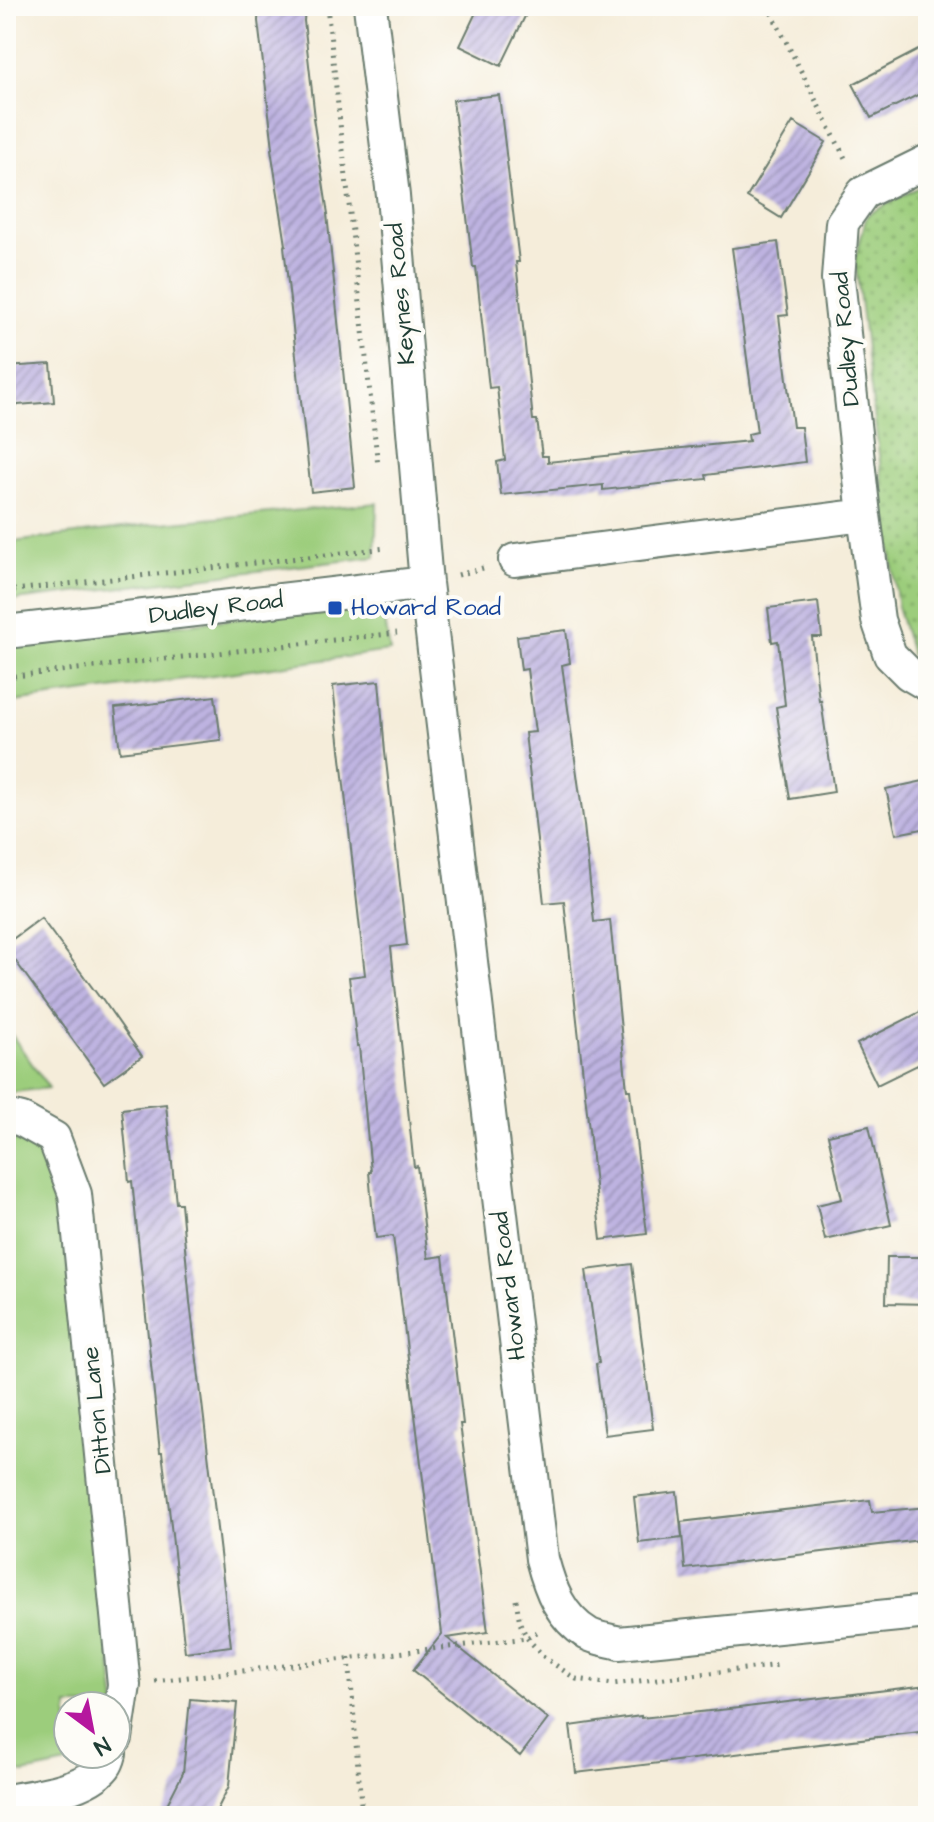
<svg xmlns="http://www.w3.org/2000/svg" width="934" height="1822" font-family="'Architects Daughter',sans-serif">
<defs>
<pattern id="park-dots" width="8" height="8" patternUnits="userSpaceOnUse" patternTransform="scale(2)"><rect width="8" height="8" fill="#9ccd7c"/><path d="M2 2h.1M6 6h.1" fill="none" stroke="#7fa866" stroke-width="1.8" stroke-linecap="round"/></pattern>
<pattern id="building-hatch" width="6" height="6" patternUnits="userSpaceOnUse" patternTransform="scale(2)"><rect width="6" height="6" fill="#beb3e1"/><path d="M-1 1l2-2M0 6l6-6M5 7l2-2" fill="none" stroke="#9a93b7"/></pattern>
</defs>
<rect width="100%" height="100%" fill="#fdfcf7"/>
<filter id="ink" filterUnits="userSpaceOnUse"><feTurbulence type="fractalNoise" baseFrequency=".0125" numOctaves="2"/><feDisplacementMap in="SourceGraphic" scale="16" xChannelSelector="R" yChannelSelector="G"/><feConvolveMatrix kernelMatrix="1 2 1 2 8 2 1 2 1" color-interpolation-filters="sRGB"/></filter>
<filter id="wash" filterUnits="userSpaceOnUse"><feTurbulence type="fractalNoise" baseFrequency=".006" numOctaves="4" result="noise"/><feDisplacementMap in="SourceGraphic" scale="32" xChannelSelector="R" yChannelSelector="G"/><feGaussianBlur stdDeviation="1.8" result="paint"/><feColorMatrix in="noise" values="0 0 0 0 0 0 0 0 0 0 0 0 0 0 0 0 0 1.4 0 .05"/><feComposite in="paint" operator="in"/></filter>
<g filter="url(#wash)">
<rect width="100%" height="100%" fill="#f5edda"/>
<!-- grass -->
<path fill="#9ccd7c" stroke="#5e8558" stroke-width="2" d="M 377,503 L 375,557 L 6,601 L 6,543 L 162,523 Z
M 382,603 L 390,651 L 6,703 L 6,644 Z
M 6,1027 L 49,1088 L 6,1093 Z
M 6,1138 L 36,1146 L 58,1172 L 116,1706 L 68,1706 L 68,1754 L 78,1754 L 67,1764 L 24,1773 L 6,1769 Z"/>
<!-- park -->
<path fill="url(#park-dots)" stroke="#5e8558" stroke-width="2" d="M 928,182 L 928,668 L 911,654 L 898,609 L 855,259 L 867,215 Z"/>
<g id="blocks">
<!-- building -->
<path fill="url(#building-hatch)" d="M 259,6 L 305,6 L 304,21 L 315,118 L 313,118 L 328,214 L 327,214 L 355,487 L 311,492 L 284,246 L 286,245 L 271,149 L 273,148 L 258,21 Z
M 479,6 L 530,6 L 501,66 L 460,46 Z
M 928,45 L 928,90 L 871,118 L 853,84 Z
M 499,95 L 519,262 L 516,262 L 533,420 L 537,420 L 542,456 L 548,456 L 548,462 L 749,441 L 748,434 L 757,432 L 732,248 L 778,242 L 788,315 L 779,316 L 793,427 L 801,427 L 805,462 L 706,475 L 707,479 L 603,490 L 603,485 L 501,495 L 497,462 L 505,460 L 497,387 L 489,388 L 476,267 L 473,267 L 453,100 Z
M 793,122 L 826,142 L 781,218 L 747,197 Z
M 51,364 L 54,402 L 6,406 L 6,367 Z
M 818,602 L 822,637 L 812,637 L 819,701 L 821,700 L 834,792 L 790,799 L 776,707 L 785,705 L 778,641 L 772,642 L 768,608 Z
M 566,630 L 570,663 L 562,665 L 584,825 L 594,922 L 610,920 L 627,1090 L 630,1090 L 647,1234 L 601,1240 L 564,901 L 544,903 L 525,733 L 535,732 L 527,669 L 521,670 L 517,636 Z
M 379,681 L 385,752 L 407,945 L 391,947 L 414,1167 L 417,1166 L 428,1258 L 443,1256 L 463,1424 L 460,1424 L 488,1632 L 447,1638 L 548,1719 L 520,1756 L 413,1670 L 442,1634 L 393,1236 L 376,1238 L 372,1205 L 369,1172 L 371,1172 L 359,1046 L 357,1046 L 349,977 L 365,975 L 333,686 Z
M 215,696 L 221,740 L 120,752 L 115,708 Z
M 928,780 L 928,828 L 896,834 L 886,789 Z
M 41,918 L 100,998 L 101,997 L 142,1056 L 104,1083 L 6,948 L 6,944 Z
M 928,1008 L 928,1060 L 877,1085 L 857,1044 Z
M 166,1104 L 176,1203 L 181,1203 L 190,1302 L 231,1646 L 185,1652 L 170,1517 L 162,1452 L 160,1452 L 132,1181 L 129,1182 L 122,1109 Z
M 869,1126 L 891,1225 L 825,1240 L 817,1205 L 842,1199 L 828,1135 Z
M 887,1257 L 928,1257 L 928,1304 L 886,1303 Z
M 632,1264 L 653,1429 L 605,1435 L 596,1364 L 599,1363 L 586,1270 Z
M 677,1492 L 682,1538 L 639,1543 L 634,1497 Z
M 870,1500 L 872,1512 L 928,1507 L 928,1539 L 685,1569 L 681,1522 Z
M 928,1685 L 928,1731 L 576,1773 L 570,1726 L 641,1716 L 641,1718 L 739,1708 Z
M 190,1699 L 237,1703 L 229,1786 L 214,1816 L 161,1816 L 183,1773 Z"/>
</g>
</g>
<g filter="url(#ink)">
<use href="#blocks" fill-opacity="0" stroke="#6a7b6e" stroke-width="2"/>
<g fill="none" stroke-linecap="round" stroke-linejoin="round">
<defs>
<path id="minor" d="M 370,6 L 393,196 L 426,583 L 542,1559 C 550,1589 560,1617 588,1634 C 597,1639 610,1640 619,1643 L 928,1612
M 928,161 L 863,193 L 842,223 L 838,279 L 864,515 L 878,620 L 890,655 L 909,674 L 928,685
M 515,560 L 864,515
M 6,632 L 426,583
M 6,1116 L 22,1120 L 54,1138 L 75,1194 L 124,1685 L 116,1738
M 6,1801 C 35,1796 86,1790 105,1766 C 108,1762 109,1758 110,1754"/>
</defs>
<!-- minor casing -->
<use href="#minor" stroke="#6a7b6e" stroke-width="36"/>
<!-- path -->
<path stroke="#6a7b6e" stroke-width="5" stroke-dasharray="2 6" stroke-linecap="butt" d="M 327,6 L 378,466
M 768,6 L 847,162
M 458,575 L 483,568
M 6,591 L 387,548
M 6,677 L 397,633
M 516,1600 L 520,1623 L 527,1638 L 545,1658 L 576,1679 L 613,1684 L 780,1665
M 349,1658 L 362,1816
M 155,1681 L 527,1638 L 537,1632"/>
<!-- minor -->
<use href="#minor" stroke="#fff" stroke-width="32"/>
</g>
</g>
<!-- markers -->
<rect fill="#1a4fb4" stroke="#fdfcf7" stroke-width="3" x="327" y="600" width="16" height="16" rx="4"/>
<g text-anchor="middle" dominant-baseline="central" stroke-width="8" stroke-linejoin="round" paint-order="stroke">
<!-- street labels -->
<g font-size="24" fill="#1f3d34" stroke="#fdfcf7">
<text transform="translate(401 294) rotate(-95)">Keynes Road</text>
<text transform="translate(846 339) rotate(-95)">Dudley Road</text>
<text transform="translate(216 608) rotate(-7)">Dudley Road</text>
<text transform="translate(509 1286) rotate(-97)">Howard Road</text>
<text transform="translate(97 1410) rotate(-96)">Ditton Lane</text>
</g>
<!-- transit labels -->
<g font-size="24" fill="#164399" stroke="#fdfcf7" text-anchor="start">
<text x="351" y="608">Howard Road</text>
</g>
</g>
<!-- margin -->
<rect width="934" height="1822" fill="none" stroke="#fdfcf7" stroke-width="32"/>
<!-- north arrow -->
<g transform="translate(92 1730) rotate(148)"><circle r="38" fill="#fdfcf7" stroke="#a4b0a9" stroke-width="2"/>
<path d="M0-6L14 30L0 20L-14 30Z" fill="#b5179e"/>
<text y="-12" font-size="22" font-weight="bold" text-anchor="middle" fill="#1f3d34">N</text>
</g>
</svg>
